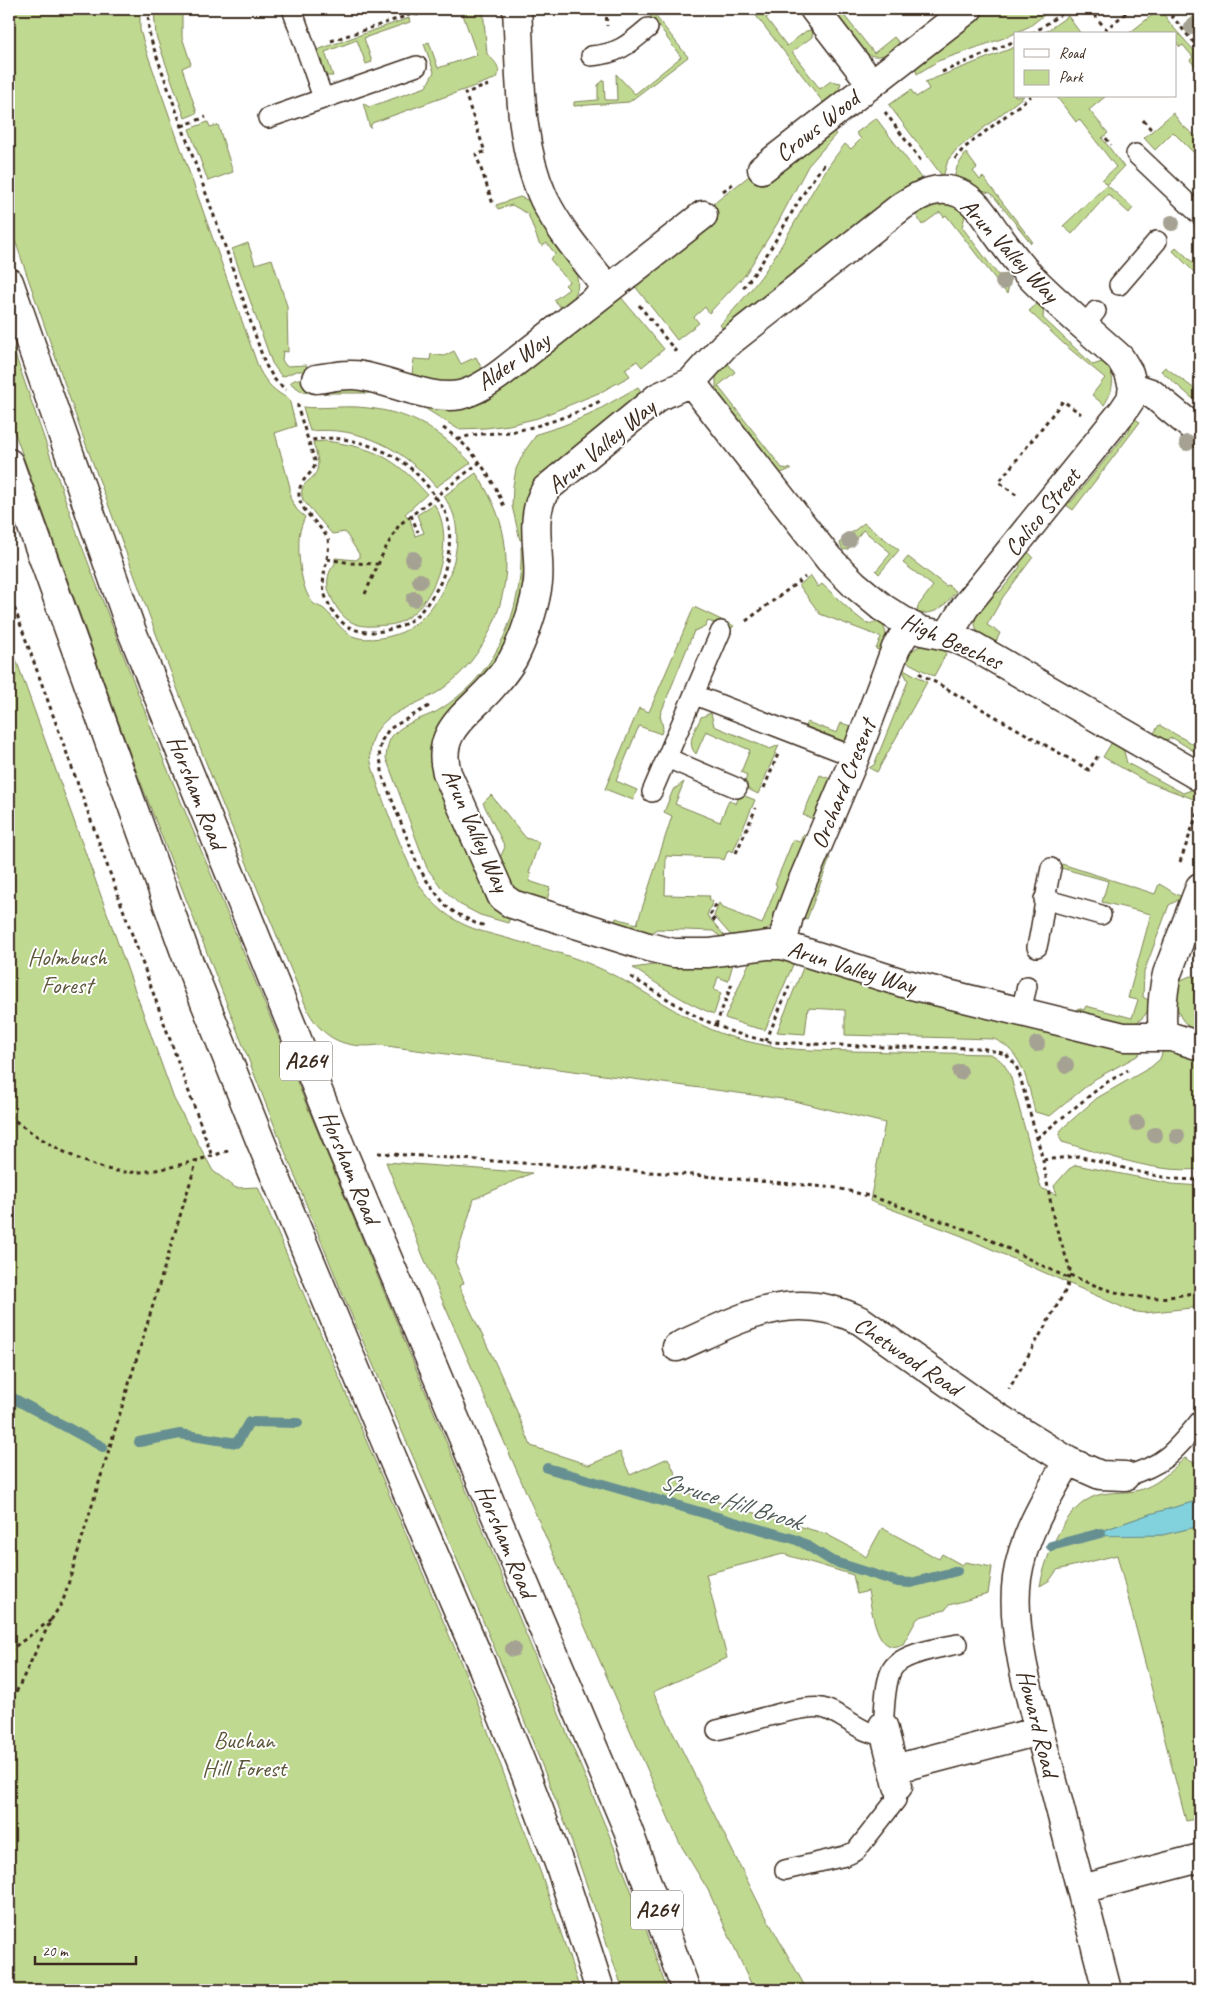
<svg xmlns="http://www.w3.org/2000/svg" width="1209" height="1999" font-family="Caveat,sans-serif">
<rect width="100%" height="100%" fill="#fff"/>
<filter id="ink" filterUnits="userSpaceOnUse"><feTurbulence type="fractalNoise" baseFrequency=".02" numOctaves="2"/><feDisplacementMap in="SourceGraphic" scale="10" xChannelSelector="R" yChannelSelector="G"/><feConvolveMatrix kernelMatrix="1 2 1 2 8 2 1 2 1" color-interpolation-filters="sRGB"/></filter>
<g filter="url(#ink)">
<!-- green -->
<path fill="#c0d990" stroke="#7e8257" d="M 9,9 L 140,9 L 140,30 L 146,50 L 259,369 C 267,384 274,391 289,399 L 296,426 L 275,433 L 290,487 L 290,498 L 297,510 L 305,517 C 302,524 299,532 299,539 C 298,556 301,592 314,604 C 317,606 322,607 324,609 C 336,619 342,635 359,638 C 375,641 401,636 414,625 C 443,603 465,553 454,516 C 452,509 447,502 444,496 L 476,473 C 489,493 500,514 504,538 C 514,596 486,660 438,692 C 416,706 382,712 373,739 C 371,744 370,751 370,756 C 371,774 410,873 422,889 C 430,900 442,912 454,919 C 469,929 488,933 506,938 C 534,946 563,953 590,964 C 631,981 666,1008 706,1027 C 724,1036 744,1041 764,1045 C 792,1051 823,1050 852,1051 C 898,1052 944,1053 990,1054 C 1002,1059 1006,1066 1011,1078 L 1041,1188 L 1057,1195 L 1054,1186 L 1069,1169 L 1076,1165 L 1172,1184 L 1200,1186 L 1200,1307 L 1144,1313 L 1131,1311 L 962,1236 L 870,1201 L 885,1123 L 790,1100 L 379,1045 C 346,1049 324,1040 308,1011 L 219,796 L 158,639 L 81,431 L 9,223 Z
M 461,9 L 483,9 L 487,54 C 494,61 502,67 497,78 L 372,123 L 370,128 L 363,103 L 369,107 L 426,87 L 434,72 L 424,44 L 429,42 L 438,68 L 477,55 Z
M 641,9 L 650,9 L 688,57 L 629,102 L 574,106 L 574,102 L 598,100 L 598,85 L 604,80 L 605,100 L 617,100 L 616,74 L 635,94 L 681,57 L 667,38 L 666,35 L 646,11 L 641,11 Z
M 759,9 L 777,9 L 766,18 L 787,46 L 806,31 L 813,30 L 812,37 L 792,52 L 820,89 L 831,81 L 841,83 L 836,97 L 826,106 L 754,13 Z
M 827,9 L 839,9 L 874,53 L 894,37 L 901,45 C 891,55 874,61 862,51 C 852,44 835,19 827,9 Z
M 991,9 L 1052,9 L 1030,26 L 1007,37 L 938,61 L 917,74 L 915,67 Z
M 1160,9 L 1172,26 L 1200,57 L 1200,72 L 1190,60 L 1193,57 L 1183,45 L 1180,47 L 1175,41 L 1175,34 L 1128,34 Z
M 154,10 L 182,10 L 182,37 L 191,64 L 182,68 L 197,113 L 185,118 L 156,36 Z
M 1068,16 L 1081,34 L 1043,34 L 1045,32 Z
M 1193,17 L 1200,26 L 1200,42 L 1185,24 Z
M 409,18 L 410,22 L 364,38 L 372,62 L 366,64 L 357,40 L 325,52 L 333,76 L 327,76 L 324,73 L 317,50 Z
M 1015,47 L 1015,96 L 1024,96 L 956,150 L 948,160 L 943,177 L 889,105 L 911,90 L 916,97 L 929,89 L 925,82 Z
M 1056,96 L 1106,96 L 1089,110 L 1108,133 L 1102,138 L 1124,167 L 1107,185 L 1133,208 L 1129,213 L 1108,194 L 1072,234 L 1063,226 L 1107,185 L 1102,180 L 1116,167 L 1079,119 L 1076,122 Z
M 1173,113 L 1182,125 L 1200,140 L 1200,159 L 1173,132 L 1155,150 L 1144,138 Z
M 876,118 L 921,178 L 725,331 L 720,325 C 739,304 758,283 773,259 C 798,220 816,179 845,144 L 851,149 L 861,139 L 856,133 Z
M 208,122 L 210,127 L 218,125 L 233,172 L 208,181 L 189,129 Z
M 833,131 L 836,134 L 808,166 L 777,224 L 745,275 L 709,313 L 705,307 L 694,317 L 699,323 L 677,340 L 634,285 L 718,220 L 708,208 L 753,173 L 762,185 Z
M 966,153 L 977,168 L 973,171 L 980,180 L 983,177 L 1032,241 L 1031,243 L 991,193 L 974,190 L 954,179 L 957,167 Z
M 520,197 L 532,202 L 575,269 C 581,288 577,297 563,310 L 554,300 L 569,289 L 565,285 L 569,282 L 550,259 L 555,254 L 547,243 L 542,246 L 539,243 L 528,214 L 512,205 L 498,209 L 496,205 Z
M 946,202 L 957,207 L 965,216 L 962,227 L 998,275 L 1010,274 L 1010,281 L 1007,294 L 946,215 L 944,217 L 940,212 L 922,225 L 915,213 L 926,204 Z
M 248,243 L 255,264 L 272,259 L 287,306 L 288,352 L 283,351 L 282,360 L 286,366 L 307,365 L 305,371 L 296,371 L 282,377 L 272,363 L 232,249 Z
M 1176,247 L 1200,269 L 1200,278 L 1173,251 Z
M 620,296 L 664,349 L 642,367 L 637,361 L 625,369 L 630,376 L 601,392 L 538,418 L 509,425 L 485,428 L 458,429 L 426,409 L 389,395 L 373,393 L 312,393 L 303,392 L 290,383 C 296,378 301,378 309,380 L 307,387 L 313,389 C 332,387 352,385 371,386 C 418,391 432,422 485,402 Z
M 1040,301 L 1044,306 L 1043,318 L 1093,365 L 1105,361 C 1116,376 1114,390 1104,405 L 1092,395 L 1105,378 L 1065,345 L 1029,311 Z
M 9,337 L 78,536 L 160,751 L 612,1842 L 641,1915 L 667,1990 L 623,1990 L 568,1831 L 511,1687 L 430,1496 L 345,1300 L 269,1112 L 137,773 L 9,417 Z
M 454,351 L 461,364 L 476,357 L 483,371 C 453,388 443,385 412,374 L 414,359 L 430,360 L 431,354 L 444,356 Z
M 725,360 L 735,372 L 718,386 L 782,468 L 791,469 L 781,473 L 775,470 L 716,392 L 716,372 Z
M 1165,367 L 1200,393 L 1200,399 L 1192,398 L 1161,371 Z
M 638,387 L 643,394 L 530,492 L 525,507 L 525,539 L 520,540 L 512,506 L 513,486 L 516,469 L 524,452 L 537,434 L 562,426 L 589,415 Z
M 303,407 C 321,409 339,406 357,407 C 405,410 438,427 471,463 L 436,487 C 404,449 361,426 310,431 Z
M 1128,415 L 1140,422 L 1073,510 L 1059,500 L 1071,502 L 1130,429 Z
M 326,441 C 375,448 394,457 427,494 L 405,514 L 410,519 L 415,536 L 424,533 L 417,515 L 434,504 C 457,537 437,605 400,622 C 392,626 382,625 374,626 C 349,628 338,614 329,592 C 326,583 328,570 335,564 L 335,558 L 356,560 L 359,558 L 359,554 L 345,532 L 332,534 L 303,500 C 297,481 313,483 317,470 C 320,461 315,450 313,442 Z
M 864,523 L 899,550 L 879,574 L 876,571 L 891,553 L 863,530 L 848,549 L 843,550 L 840,544 L 841,541 Z
M 526,546 C 523,596 516,638 483,678 C 468,696 449,706 439,727 L 511,915 L 508,923 L 480,915 L 459,904 L 441,887 L 427,868 L 386,758 C 387,749 388,739 395,733 C 405,723 423,718 436,712 C 444,707 453,701 461,694 C 503,659 523,601 521,547 Z
M 1023,547 L 1033,557 L 1003,597 L 987,625 L 1000,633 L 994,646 C 967,628 973,620 986,593 L 1000,592 L 1020,567 L 1018,554 Z
M 908,557 L 946,586 L 948,585 L 956,591 C 945,606 937,615 917,613 L 918,606 L 933,586 L 903,563 Z
M 811,576 L 818,587 L 822,584 L 852,612 L 867,624 L 881,621 C 887,632 888,640 883,651 L 876,649 L 881,637 L 820,614 L 799,585 Z
M 694,607 L 734,626 L 731,629 L 708,621 L 705,627 L 694,631 L 660,715 L 663,728 L 661,734 L 639,726 L 616,781 L 637,790 L 633,800 L 605,789 L 639,708 L 649,712 Z
M 9,640 L 174,1099 L 213,1171 L 236,1188 L 258,1187 L 473,1691 L 543,1879 L 580,1990 L 9,1990 Z
M 925,644 L 941,646 L 946,654 L 934,676 L 905,661 C 909,651 915,648 925,644 Z
M 902,668 L 927,682 L 877,772 L 869,768 L 874,765 L 908,681 Z
M 711,713 L 714,726 L 770,749 L 779,745 L 758,794 L 744,787 L 747,775 L 741,772 L 750,750 L 706,731 L 696,754 C 685,743 696,729 701,717 Z
M 807,722 L 837,733 L 841,723 L 854,727 L 848,741 L 843,741 L 805,726 Z
M 1159,725 L 1200,748 L 1200,755 L 1173,738 L 1158,742 L 1154,740 L 1154,733 Z
M 1112,742 L 1123,748 L 1127,763 L 1183,793 L 1194,789 L 1200,794 L 1199,801 L 1145,781 L 1103,757 Z
M 820,775 L 833,780 L 816,820 L 803,815 Z
M 684,782 L 675,804 L 720,822 L 729,800 L 736,804 L 740,794 L 755,800 L 733,852 L 728,850 L 724,860 L 719,858 L 666,856 L 665,895 L 710,896 L 709,899 L 713,901 L 707,915 L 728,940 L 726,941 L 713,931 L 657,929 L 644,937 L 613,927 L 616,918 L 637,924 L 672,816 L 664,812 L 673,790 Z
M 491,795 L 526,838 L 539,842 L 529,873 L 531,874 L 529,881 L 550,888 L 546,905 L 515,893 L 498,862 L 505,847 L 483,803 Z
M 803,835 L 810,838 L 772,925 L 764,932 L 734,939 L 714,916 L 719,903 L 722,905 L 721,907 L 762,924 L 777,885 L 775,884 L 793,840 L 800,842 Z
M 826,856 L 830,858 L 807,919 L 802,917 Z
M 1062,864 L 1155,894 L 1159,884 C 1168,888 1174,895 1184,897 L 1169,905 L 1144,972 L 1143,997 L 1151,1002 C 1149,1012 1141,1022 1131,1025 C 1122,1027 1087,1017 1076,1015 L 1078,1008 L 1084,1010 L 1086,1006 L 1132,1018 L 1138,1000 L 1128,998 L 1151,914 L 1102,902 L 1108,881 L 1061,868 Z
M 767,958 L 795,960 L 765,1030 L 745,1025 L 725,1018 L 750,961 Z
M 805,963 L 1143,1049 L 1137,1056 L 1095,1079 L 1050,1116 L 1035,1112 C 1028,1084 1023,1051 994,1039 L 845,1035 L 845,1010 L 808,1008 L 805,1034 L 777,1032 Z
M 660,964 L 699,968 L 733,964 L 728,981 L 718,977 L 714,990 L 721,993 L 714,1014 C 685,1003 659,985 633,968 Z
M 1190,976 L 1198,977 L 1197,1020 L 1200,1020 L 1200,1034 C 1175,1020 1175,1007 1179,981 Z
M 1164,1048 L 1200,1061 L 1200,1169 C 1156,1174 1105,1154 1062,1142 C 1058,1135 1059,1131 1065,1126 L 1097,1098 L 1151,1067 L 1160,1059 Z
M 386,1162 L 532,1173 L 474,1199 L 455,1262 L 464,1283 L 459,1286 L 509,1392 L 531,1446 L 589,1465 L 620,1452 L 630,1475 L 668,1458 L 684,1492 L 826,1534 L 858,1551 L 866,1557 L 882,1528 L 939,1559 L 942,1554 L 962,1565 L 965,1562 L 992,1567 L 988,1594 L 949,1605 L 945,1610 L 920,1617 L 917,1619 L 903,1644 C 876,1658 872,1609 868,1591 L 857,1594 L 853,1575 L 783,1554 L 706,1574 L 727,1658 L 653,1692 L 759,1904 L 807,1990 L 754,1990 L 708,1890 L 679,1842 L 423,1256 Z
M 1185,1458 L 1200,1466 L 1200,1500 L 1147,1515 L 1090,1535 L 1162,1535 L 1200,1526 L 1200,1588 L 1198,1592 L 1200,1616 L 1200,1818 L 1186,1821 L 1117,1555 L 1057,1570 L 1050,1580 L 1040,1586 C 1046,1555 1064,1508 1095,1496 C 1111,1490 1129,1495 1145,1488 C 1161,1482 1172,1469 1185,1458 Z"/>
<!-- water -->
<path fill="#82d2dd" stroke="#668f91" d="M 1200,1500 L 1200,1526 L 1162,1535 L 1088,1536 L 1147,1515 Z"/>
<g fill="none" stroke-linecap="round" stroke-linejoin="round">
<!-- stream -->
<path stroke="#668f91" stroke-width="10" d="M 9,1396 L 103,1447
M 139,1442 L 180,1434 L 237,1443 L 249,1422 L 298,1423
M 547,1468 L 794,1539 L 803,1543 L 832,1561 L 898,1582 L 911,1583 L 957,1571
M 1051,1546 L 1101,1533"/>
<defs>
<path id="service" d="M 292,9 L 323,98
M 591,56 C 618,54 628,45 648,28
M 268,118 L 417,66
M 1136,154 L 1200,215
M 1119,285 L 1157,241
M 1084,326 L 1096,311
M 695,695 L 855,757
M 667,758 L 737,788
M 652,792 L 721,631
M 1044,899 L 1101,915
M 1037,947 C 1043,921 1045,894 1051,868
M 1021,1011 L 1027,986
M 1125,1476 C 1164,1466 1176,1450 1200,1421
M 883,1726 C 885,1709 884,1687 891,1671 C 899,1653 940,1648 958,1644
M 717,1730 C 739,1725 802,1704 822,1708 C 844,1713 862,1737 885,1734
M 785,1870 L 845,1856 L 856,1851 L 896,1800 L 898,1788"/>
<path id="minor" d="M 517,9 C 521,72 517,141 544,199 C 560,232 586,261 608,289
M 814,9 L 871,83
M 762,169 L 968,9
M 316,379 C 331,377 348,373 362,376 C 391,381 432,401 460,395 C 476,391 491,381 504,371 L 703,215
M 691,382 L 829,559 L 854,584 L 883,608 L 910,625 L 922,631 L 952,637 L 973,646 L 1200,777
M 1200,433 L 1151,393 L 1133,387 L 1129,373 L 1120,358 C 1091,332 1060,306 1033,279 C 1019,265 1008,249 997,234 C 987,220 976,200 959,193 C 938,184 919,195 902,206 L 724,346 L 691,382 L 658,397 L 546,489 C 528,518 541,551 538,582 C 535,606 527,629 517,651 C 511,665 501,677 491,688 C 467,715 435,731 447,773 L 495,881 L 502,897 L 512,904 L 648,947 L 674,953 L 709,953 L 768,945 L 782,945 L 903,983 L 1124,1037 L 1172,1037 L 1200,1046
M 947,636 L 965,607 L 1123,411 L 1131,399 L 1133,387
M 782,945 L 789,916 L 800,887 L 855,757 L 896,648 L 910,625
M 1163,1036 C 1161,1014 1162,995 1167,974 L 1200,887
M 677,1347 C 741,1319 791,1286 861,1321 L 994,1415 L 1068,1461 L 1100,1475 L 1125,1476
M 1068,1461 C 1047,1498 1023,1535 1017,1578 C 1009,1636 1036,1718 1051,1774 C 1070,1846 1089,1918 1107,1990
M 883,1726 L 898,1786
M 894,1769 L 1039,1731
M 1082,1889 L 1200,1858"/>
<path id="trunk" d="M 9,282 L 131,629 L 342,1150 L 628,1830 L 686,1990
M 9,463 L 186,955 L 260,1140 L 392,1457 L 483,1668 L 526,1775 L 560,1866 L 600,1990"/>
</defs>
<!-- service casing -->
<use href="#service" stroke="#3b2a1e" stroke-width="22"/>
<!-- minor casing -->
<use href="#minor" stroke="#3b2a1e" stroke-width="31"/>
<!-- trunk casing -->
<use href="#trunk" stroke="#3b2a1e" stroke-width="31"/>
<!-- path -->
<path stroke="#3b2a1e" stroke-width="3" stroke-dasharray="4 4" stroke-linecap="butt" d="M 148,9 L 149,33 L 153,46 L 227,252 L 265,364 L 275,380 L 286,390
M 606,9 L 607,26
M 1089,9 L 1106,29 L 1131,9
M 1166,9 L 1200,50
M 1032,34 L 1068,9
M 331,41 L 412,14 L 420,15
M 942,72 L 1015,41
M 489,85 L 465,93 L 485,152 L 476,154 L 493,204
M 885,112 L 921,161
M 1143,120 L 1150,128 L 1146,130
M 182,126 L 206,117
M 1106,138 L 1111,145
M 955,159 L 963,149 L 1031,96
M 723,191 L 734,183
M 743,288 C 775,249 794,201 826,162
M 639,305 L 677,353
M 298,404 L 298,409 L 315,461 C 315,473 305,475 301,485 C 291,507 320,522 328,539 C 331,557 319,577 325,595 C 335,623 352,636 383,631 C 392,629 400,627 408,622 C 421,614 432,598 439,585 C 444,576 446,565 448,556 C 450,542 451,528 446,514 C 443,507 437,499 432,492 C 421,477 409,465 393,456 C 369,443 335,433 309,441
M 443,428 C 473,447 492,477 505,509
M 458,440 C 475,431 497,435 515,431 C 544,425 574,415 600,401
M 1016,495 L 999,482 L 1063,401 L 1081,414
M 411,515 L 418,532
M 327,559 L 351,563 L 378,564
M 9,593 L 212,1156
M 365,594 L 384,551 L 399,525 L 480,462
M 746,621 L 805,577
M 919,673 L 1089,770 L 1099,754
M 429,706 L 389,729 L 382,740 L 379,751 L 383,777 L 418,866 L 427,881 L 446,906 L 454,912 L 475,923 L 486,926
M 764,788 L 778,754
M 736,853 L 756,808
M 1180,862 L 1200,806
M 715,921 L 710,915 L 717,903
M 631,977 L 699,1018 L 735,1033 L 770,1042 L 885,1047 L 981,1048 L 1006,1054 L 1015,1064 L 1019,1073 L 1043,1160 L 1054,1221 L 1070,1269 L 1067,1288 L 1009,1389
M 716,1025 L 733,981
M 766,1041 L 791,982
M 9,1116 C 38,1139 88,1170 126,1172 C 156,1174 202,1159 231,1150
M 1037,1138 L 1104,1084 L 1128,1070
M 378,1153 L 693,1175 L 837,1188 L 873,1197 L 976,1233 L 1070,1279
M 1043,1160 L 1078,1156 L 1143,1173 L 1173,1179 L 1200,1180
M 1070,1275 C 1097,1287 1124,1297 1153,1298 C 1169,1298 1185,1294 1200,1292
M 51,1620 L 63,1601 L 197,1160
M 9,1651 L 51,1620 L 9,1707"/>
<!-- service -->
<use href="#service" stroke="#fff" stroke-width="19"/>
<!-- minor -->
<use href="#minor" stroke="#fff" stroke-width="28"/>
<!-- trunk -->
<use href="#trunk" stroke="#fff" stroke-width="28"/>
</g>
<!-- trees -->
<g fill="#a5a293">
<circle cx="1192" cy="27" r="8"/>
<circle cx="1172" cy="223" r="8"/>
<circle cx="1003" cy="282" r="8"/>
<circle cx="1187" cy="443" r="8"/>
<circle cx="849" cy="540" r="8"/>
<circle cx="413" cy="559" r="8"/>
<circle cx="420" cy="581" r="8"/>
<circle cx="414" cy="599" r="8"/>
<circle cx="1037" cy="1044" r="8"/>
<circle cx="1066" cy="1065" r="8"/>
<circle cx="960" cy="1072" r="8"/>
<circle cx="1137" cy="1123" r="8"/>
<circle cx="1155" cy="1135" r="8"/>
<circle cx="1177" cy="1136" r="8"/>
<circle cx="513" cy="1649" r="8"/>
</g>
</g>
<g text-anchor="middle" dominant-baseline="central" stroke-width="4" stroke-linejoin="round" paint-order="stroke">
<!-- shield labels -->
<g fill="#fff" stroke="#766a62" stroke-width="1">
<rect x="280" y="1041.5" width="52" height="39" rx="4"/>
<rect x="631" y="1890.5" width="52" height="39" rx="4"/>
</g>
<g font-size="22" font-weight="bold" fill="#3b2a1e">
<text x="306" y="1061">A264</text>
<text x="657" y="1910">A264</text>
</g>
<!-- street labels -->
<g font-size="24" fill="#3b2a1e" stroke="#fff">
<text transform="translate(817 126) rotate(-38)">Crows Wood</text>
<text transform="translate(1010 250) rotate(47)">Arun Valley Way</text>
<text transform="translate(513 361) rotate(-35)">Alder Way</text>
<text transform="translate(601 446) rotate(-40)">Arun Valley Way</text>
<text transform="translate(1042 512) rotate(-51)">Calico Street</text>
<text transform="translate(952 641) rotate(24)">High Beeches</text>
<text transform="translate(843 784) rotate(-68)">Orchard Cresent</text>
<text transform="translate(197 792) rotate(68)">Horsham Road</text>
<text transform="translate(476 830) rotate(66)">Arun Valley Way</text>
<text transform="translate(852 967) rotate(17)">Arun Valley Way</text>
<text transform="translate(350 1167) rotate(67)">Horsham Road</text>
<text transform="translate(908 1356) rotate(34)">Chetwood Road</text>
<text transform="translate(506 1541) rotate(67)">Horsham Road</text>
<text transform="translate(1038 1723) rotate(76)">Howard Road</text>
</g>
<!-- park labels -->
<g font-size="24" fill="#5c563a" stroke="#fff">
<text x="67" y="957">Holmbush<tspan x="67" dy="28">Forest</tspan></text>
<text x="244" y="1740">Buchan<tspan x="244" dy="28">Hill Forest</tspan></text>
</g>
<!-- water labels -->
<g font-size="25" font-style="italic" fill="#505c57" stroke="#fff">
<text transform="translate(731 1501) rotate(17)">Spruce Hill Brook</text>
</g>
</g>
<!-- margin -->
<rect width="1209" height="1999" fill="none" stroke="#fff" stroke-width="30"/>
<rect x="15" y="15" width="1179" height="1969" fill="none" stroke="#3b2a1e" stroke-width="2" filter="url(#ink)"/>
<!-- legend -->
<rect x="1014" y="32" width="162" height="65" fill="#ffffff" stroke="#b1aaa5"/>
<rect x="1024" y="49" width="25" height="8" fill="#ffffff" stroke="#b1aaa5"/>
<text x="1059" y="58" font-size="15" fill="#3b2a1e">Road</text>
<rect x="1024" y="70" width="25" height="15" fill="#c0d990" stroke="#b1aaa5"/>
<text x="1059" y="82" font-size="15" fill="#3b2a1e">Park</text>
<!-- scale -->
<path d="M35 1956v8h101v-8" fill="none" stroke="#3b2a1e" stroke-width="2.5"/>
<text x="42" y="1956" font-size="15" fill="#3b2a1e" stroke="#ffffff" stroke-width="4" paint-order="stroke">20 m</text>
</svg>
